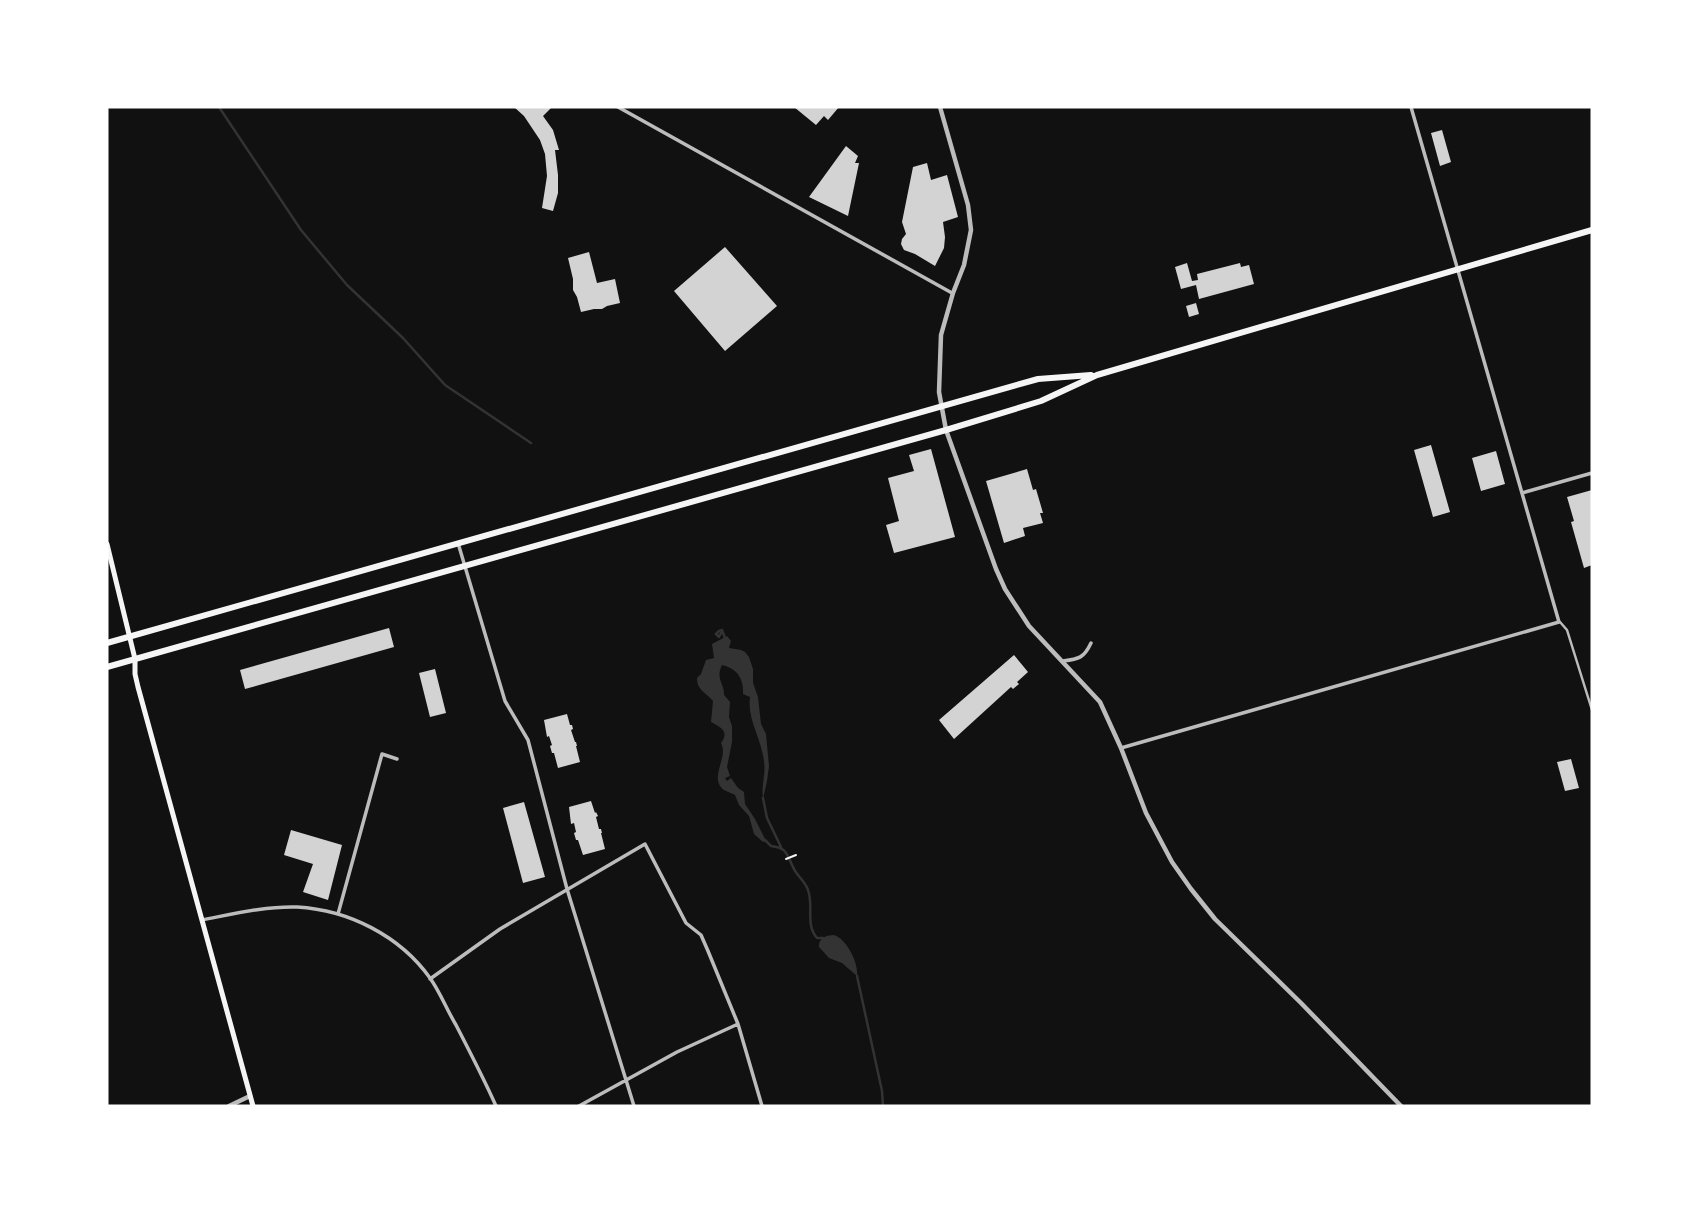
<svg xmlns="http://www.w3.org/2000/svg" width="1699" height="1213" font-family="Lato,sans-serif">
<rect width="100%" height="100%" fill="#111"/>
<!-- water -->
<path fill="#333" d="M 727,636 L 731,641 L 729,648 L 741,650 L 745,652 L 749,657 L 753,669 L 753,683 L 758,697 L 761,724 L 766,734 L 769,766 L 767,781 L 763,799 C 761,785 766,775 764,761 C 761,737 747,720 750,697 L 743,694 C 744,679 737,668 722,665 C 715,679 725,684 724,695 L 730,702 L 729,717 L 732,726 L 732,742 L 727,767 L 730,776 L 725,778 L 727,781 L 731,778 L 738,788 L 744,792 L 745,804 L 755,819 L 766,841 L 763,842 L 754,834 L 749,816 L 739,805 L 735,795 C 732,793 727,792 724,790 C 708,778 729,758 721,743 C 730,731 720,727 711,722 L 713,701 C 706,692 697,691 697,678 L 701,674 L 706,660 L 714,658 L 712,644 Z
M 834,935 C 847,939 859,964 857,976 L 842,963 L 829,958 L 819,947 C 818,938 827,935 834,935 Z"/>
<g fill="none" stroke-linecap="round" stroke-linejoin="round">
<!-- stream -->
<path stroke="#333" stroke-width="2.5" d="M 219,107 L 301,230 L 347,285 L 403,338 L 445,385 L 531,443
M 721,633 L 719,637 L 716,634 L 719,631 L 722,630 L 725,638
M 763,798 L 767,818 L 781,847
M 765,840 L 771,846 C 787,848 786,853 793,867 C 796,875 805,881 808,890 C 814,906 805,925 817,938 L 823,938
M 857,976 L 882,1091 L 883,1106"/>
</g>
<!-- building -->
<path fill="#d3d3d3" d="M 514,107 L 552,107 L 543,116 L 553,130 L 559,150 L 555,150 L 558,175 L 558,193 L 553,211 L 542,208 L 547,176 L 545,154 L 540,140 L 524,116 Z
M 794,107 L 839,107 L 828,120 L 824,116 L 816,125 Z
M 1442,130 L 1451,162 L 1440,166 L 1431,133 Z
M 846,146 L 858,156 L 855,163 L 859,163 L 848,216 L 809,197 Z
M 927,163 L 931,180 L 947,175 L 958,217 L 943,222 L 945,237 L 944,248 L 935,266 L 915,254 L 904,250 L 901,244 L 902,239 L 906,234 L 902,222 L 913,167 Z
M 725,247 L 777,306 L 725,351 L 674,291 Z
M 589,252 L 597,283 L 615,279 L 620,303 L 607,306 L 602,309 L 594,309 L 581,312 L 577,297 L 573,290 L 573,279 L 568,258 Z
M 1187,263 L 1192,281 L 1198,280 L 1197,274 L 1240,263 L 1241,267 L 1249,265 L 1254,284 L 1199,299 L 1196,285 L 1181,289 L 1175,267 Z
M 1196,303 L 1199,314 L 1189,317 L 1186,306 Z
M 1431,445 L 1450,512 L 1433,517 L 1414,450 Z
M 931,449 L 955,537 L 894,553 L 886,525 L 899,521 L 888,478 L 914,471 L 909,455 Z
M 1496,451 L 1505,484 L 1481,491 L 1472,458 Z
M 1027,469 L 1033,490 L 1036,489 L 1043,513 L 1040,513 L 1043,523 L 1023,528 L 1025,536 L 1004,543 L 986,481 Z
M 1592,490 L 1592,565 L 1584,568 L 1571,522 L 1574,521 L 1567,497 Z
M 389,628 L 394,647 L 245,689 L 240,670 Z
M 1014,655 L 1028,672 L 1017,682 L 1019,684 L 1013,689 L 1011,687 L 954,739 L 939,720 Z
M 435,669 L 446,713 L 430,717 L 419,673 Z
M 567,714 L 570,725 L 572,725 L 573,729 L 571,730 L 575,742 L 576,742 L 577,746 L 576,746 L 580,762 L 558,768 L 554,753 L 552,753 L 550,746 L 552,745 L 549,736 L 547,737 L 544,720 Z
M 1571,759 L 1579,788 L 1565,791 L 1557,762 Z
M 591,801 L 595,813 L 596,812 L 598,816 L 596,817 L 599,829 L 601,829 L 602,833 L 601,833 L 605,849 L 583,855 L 578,840 L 576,840 L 574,833 L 576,832 L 574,823 L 571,824 L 569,807 Z
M 524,802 L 545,877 L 523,883 L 503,808 Z
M 291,830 L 342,845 L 328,900 L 303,892 L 313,864 L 284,855 Z"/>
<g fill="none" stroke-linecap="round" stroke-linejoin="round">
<!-- path -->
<path stroke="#f5f5f5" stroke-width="2" d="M 786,859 L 796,855"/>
<!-- pedestrian -->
<path stroke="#bcbcbc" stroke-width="2.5" d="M 1560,622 L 1567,630 L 1592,710"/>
<!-- minor -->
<path stroke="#bcbcbc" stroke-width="3.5" d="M 618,107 L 952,293
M 1522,493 L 1592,473
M 458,543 L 505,701 L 528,740 L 567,889 L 634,1106
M 1063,661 C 1079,659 1084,658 1091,643
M 1121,748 L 1559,622 L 1411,107
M 338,914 L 382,754 L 397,759
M 202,920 C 233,914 265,906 297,907 C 349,910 400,936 430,978 C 440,992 447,1010 456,1025 C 470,1052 484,1079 496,1106
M 430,979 L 500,929 L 645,844 L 686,923 L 701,935 L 708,951 L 738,1024 L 762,1106
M 579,1106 L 677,1052 L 738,1024"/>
<!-- tertiary -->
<path stroke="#bcbcbc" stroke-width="4.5" d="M 940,107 L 968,205 L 971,230 L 964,265 L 953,293 L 941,335 L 939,392 L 946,430 L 996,569 L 1005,589 L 1029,626 L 1100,702 L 1121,748 L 1146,813 L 1172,862 L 1191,889 L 1215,919 L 1301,1003 L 1401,1106
M 229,1106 L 250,1096"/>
<!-- secondary -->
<path stroke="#f5f5f5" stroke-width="5" d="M 107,544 L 135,659 L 135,674 L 138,687 L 253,1106"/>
<!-- primary -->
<path stroke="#f5f5f5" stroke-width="6" d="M 107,643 L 1038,379 L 1091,375
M 107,667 L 946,430 L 1041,401 L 1097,375 L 1592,230"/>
</g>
<!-- border -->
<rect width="1699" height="1213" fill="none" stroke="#ffffff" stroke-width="217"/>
</svg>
